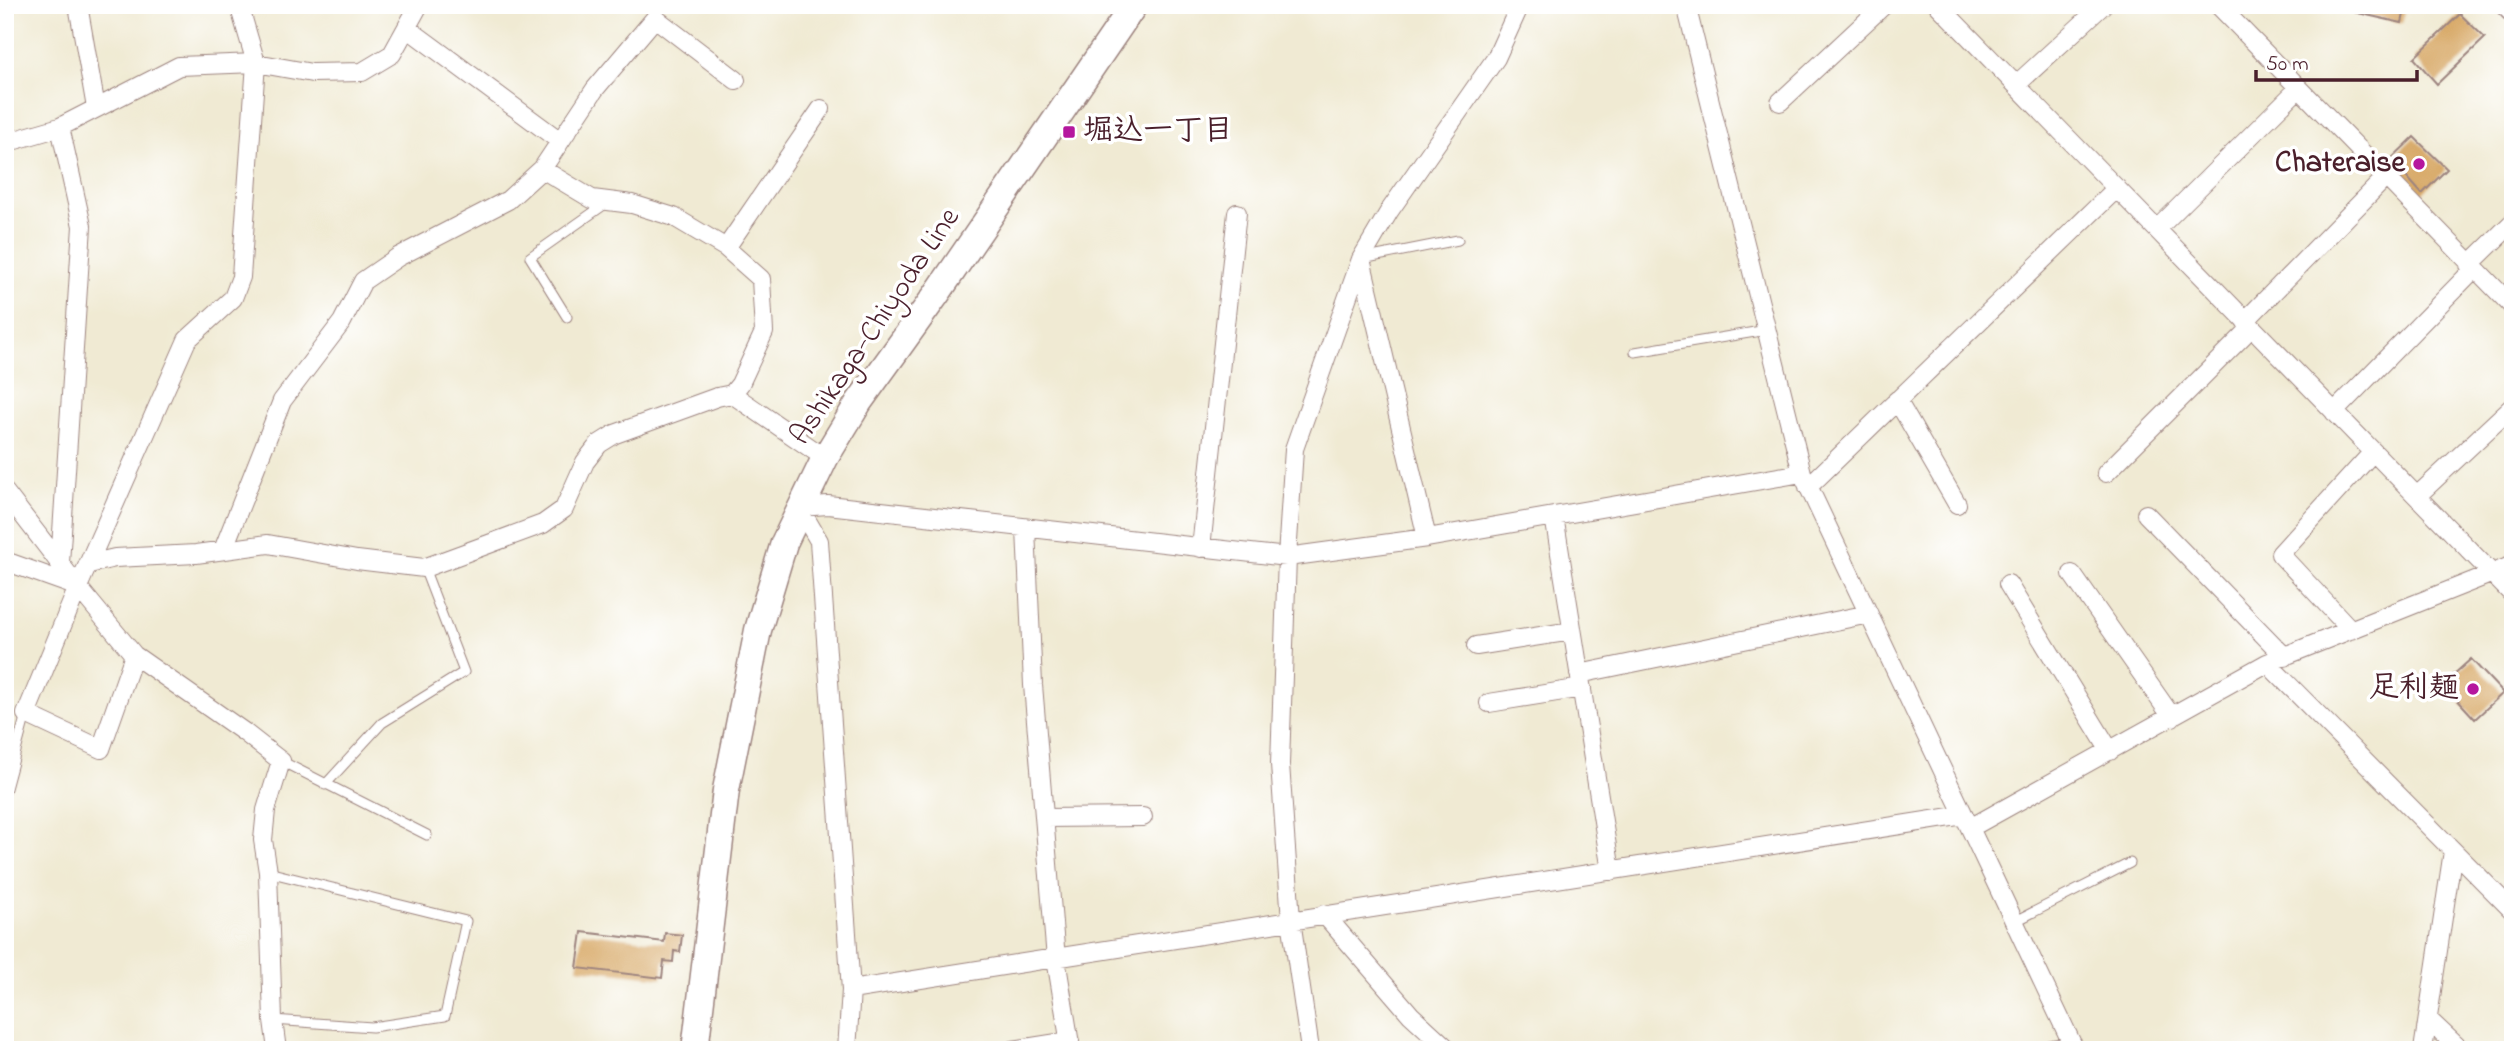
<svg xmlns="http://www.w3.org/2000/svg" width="2518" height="1055" font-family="'Indie Flower','Klee One',sans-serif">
<rect width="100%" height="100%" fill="#fff"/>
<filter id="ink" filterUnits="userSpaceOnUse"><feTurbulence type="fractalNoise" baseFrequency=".0143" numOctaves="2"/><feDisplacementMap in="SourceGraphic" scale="14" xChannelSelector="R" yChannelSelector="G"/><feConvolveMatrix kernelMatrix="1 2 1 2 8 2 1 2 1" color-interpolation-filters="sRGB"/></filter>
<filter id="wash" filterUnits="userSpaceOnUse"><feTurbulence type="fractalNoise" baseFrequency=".00686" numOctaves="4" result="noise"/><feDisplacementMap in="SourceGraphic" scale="28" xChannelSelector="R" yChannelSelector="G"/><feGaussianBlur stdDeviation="1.57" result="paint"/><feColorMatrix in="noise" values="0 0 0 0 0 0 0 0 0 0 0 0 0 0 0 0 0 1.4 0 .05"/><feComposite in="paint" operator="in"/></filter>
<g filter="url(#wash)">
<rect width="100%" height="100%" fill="#f0ead3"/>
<g id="blocks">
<!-- building -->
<path fill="#d5a45f" d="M 2323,5 L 2406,5 L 2402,23 Z
M 2460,14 L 2485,38 L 2437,84 L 2414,58 Z
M 2414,137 L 2447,169 L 2422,194 L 2391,159 Z
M 2471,659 L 2503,693 L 2475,719 L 2443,684 Z
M 582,932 L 664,942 L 665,933 L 682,935 L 680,952 L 674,951 L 673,962 L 664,961 L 662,978 L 577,968 Z"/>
</g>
</g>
<g filter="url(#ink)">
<use href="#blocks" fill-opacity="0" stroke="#9d847f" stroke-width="2"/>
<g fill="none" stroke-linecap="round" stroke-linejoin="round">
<defs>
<path id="service" d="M 1362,259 L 1458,240
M 567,317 L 530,257 L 608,202
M 1635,352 L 1767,330
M 281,761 L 427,835
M 325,785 L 382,723 L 464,672 L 424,568
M 5,792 L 26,714
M 268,872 L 466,921 L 445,1016 L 372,1027 L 273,1020
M 2014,922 L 2130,863"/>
<path id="minor" d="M 78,5 L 96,108
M 1686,5 L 1802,473 L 2075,1050
M 1938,5 L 2513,595
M 2218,5 L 2513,307
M 407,28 L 560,141
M 2017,84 L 2103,5
M 1780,102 L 1884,5
M 5,143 L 60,127 L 179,66 L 256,63 L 312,73 L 362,72 L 392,54 L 419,5
M 2157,229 L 2298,89
M 726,248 L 821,109
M 1361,259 L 1427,538
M 2469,265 L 2513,222
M 2245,321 L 2385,178
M 732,394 L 825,458
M 1897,400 L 1957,504
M 2334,412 L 2474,269
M 2106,473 L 2252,327
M 1808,487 L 2117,188
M 5,492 L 78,587 L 134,655 L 244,732 L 281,761 L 266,810 L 263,840 L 268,872 L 273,1020 L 277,1050
M 2417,496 L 2513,406
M 2146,514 L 2285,657
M 1554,516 L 1611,871
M 1026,529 L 1033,685 L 1056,959 L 1071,1050
M 1201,548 L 1237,213
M 223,550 L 282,401 L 342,322 L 363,281 L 398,257 L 508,200 L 542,169 L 595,89 L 655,18 L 736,80
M 5,561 L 78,587 L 187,340 L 233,298 L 241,277 L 256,63 L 239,5
M 60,563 L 82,226 L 60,127
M 89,564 L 115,558 L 196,554 L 268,544 L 357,560 L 424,568 L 543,524 L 564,509 L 585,462 L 599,444 L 615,434 L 717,397 L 732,394 L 740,384 L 764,332 L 761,279 L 726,248 L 674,217 L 632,204 L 592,199 L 542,169
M 2072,574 L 2172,717
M 2008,584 L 2110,751
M 78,587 L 26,714 L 101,749 L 134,655
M 2351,630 L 2280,554 L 2373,452
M 1476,646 L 1572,631
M 2267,663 L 2513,911
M 1579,674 L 1869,614
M 1489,703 L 1582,688
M 1045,818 L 1143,817
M 1970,828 L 2267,663 L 2513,565
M 1324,914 L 1411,1015 L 1449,1050
M 851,990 L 1964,815
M 2429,1020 L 2461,1050
M 847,1050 L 851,990 L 819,541 L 799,507 L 828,505 L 1287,557 L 1427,538 L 1802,473
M 1013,1050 L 1070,1041
M 1310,1050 L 1291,920 L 1280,764 L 1287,557 L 1294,449 L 1361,259 L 1390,210 L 1496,58 L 1520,5
M 2047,1050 L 2073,1045
M 2423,1050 L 2453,851"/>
<path id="tertiary" d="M 2506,5 L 2513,12"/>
<path id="primary" d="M 695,1050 L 726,790 L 758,630 L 784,543 L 825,458 L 859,402 L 936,295 L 1134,5"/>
</defs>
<!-- service casing -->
<use href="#service" stroke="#9d847f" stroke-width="11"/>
<!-- minor casing -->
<use href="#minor" stroke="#9d847f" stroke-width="20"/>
<!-- tertiary casing -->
<use href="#tertiary" stroke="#9d847f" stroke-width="24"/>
<!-- primary casing -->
<use href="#primary" stroke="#9d847f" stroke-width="29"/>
<!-- service -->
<use href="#service" stroke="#fff" stroke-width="9"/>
<!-- minor -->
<use href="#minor" stroke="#fff" stroke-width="18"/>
<!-- tertiary -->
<use href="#tertiary" stroke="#fff" stroke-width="21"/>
<!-- primary -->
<use href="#primary" stroke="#fff" stroke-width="26"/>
</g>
</g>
<!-- markers -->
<g fill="#b5179e" stroke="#fff" stroke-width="2.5">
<rect x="1062" y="125" width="14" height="14" rx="3.5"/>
<circle cx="2419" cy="164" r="7"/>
<circle cx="2473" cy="689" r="7"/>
</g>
<g text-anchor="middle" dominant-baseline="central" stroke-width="7" stroke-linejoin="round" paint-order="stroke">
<!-- poi labels -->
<g font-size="30" font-weight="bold" fill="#4a1f2b" stroke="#fff" text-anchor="end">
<text x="1083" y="132" text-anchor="start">堀込一丁目</text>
<text x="2405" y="164">Chateraise</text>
<text x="2459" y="689">足利麺</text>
</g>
<!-- street labels -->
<g font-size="30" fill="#4a1f2b" stroke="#fff">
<text transform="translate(876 327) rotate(-56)">Ashikaga-Chiyoda Line</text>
</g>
</g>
<!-- margin -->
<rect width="2518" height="1055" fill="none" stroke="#fff" stroke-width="28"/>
<!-- scale -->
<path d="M2256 70v10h161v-10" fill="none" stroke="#4a1f2b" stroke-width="3.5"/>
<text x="2266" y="70" font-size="21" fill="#4a1f2b" stroke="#ffffff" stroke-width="5" paint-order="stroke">50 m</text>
</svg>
